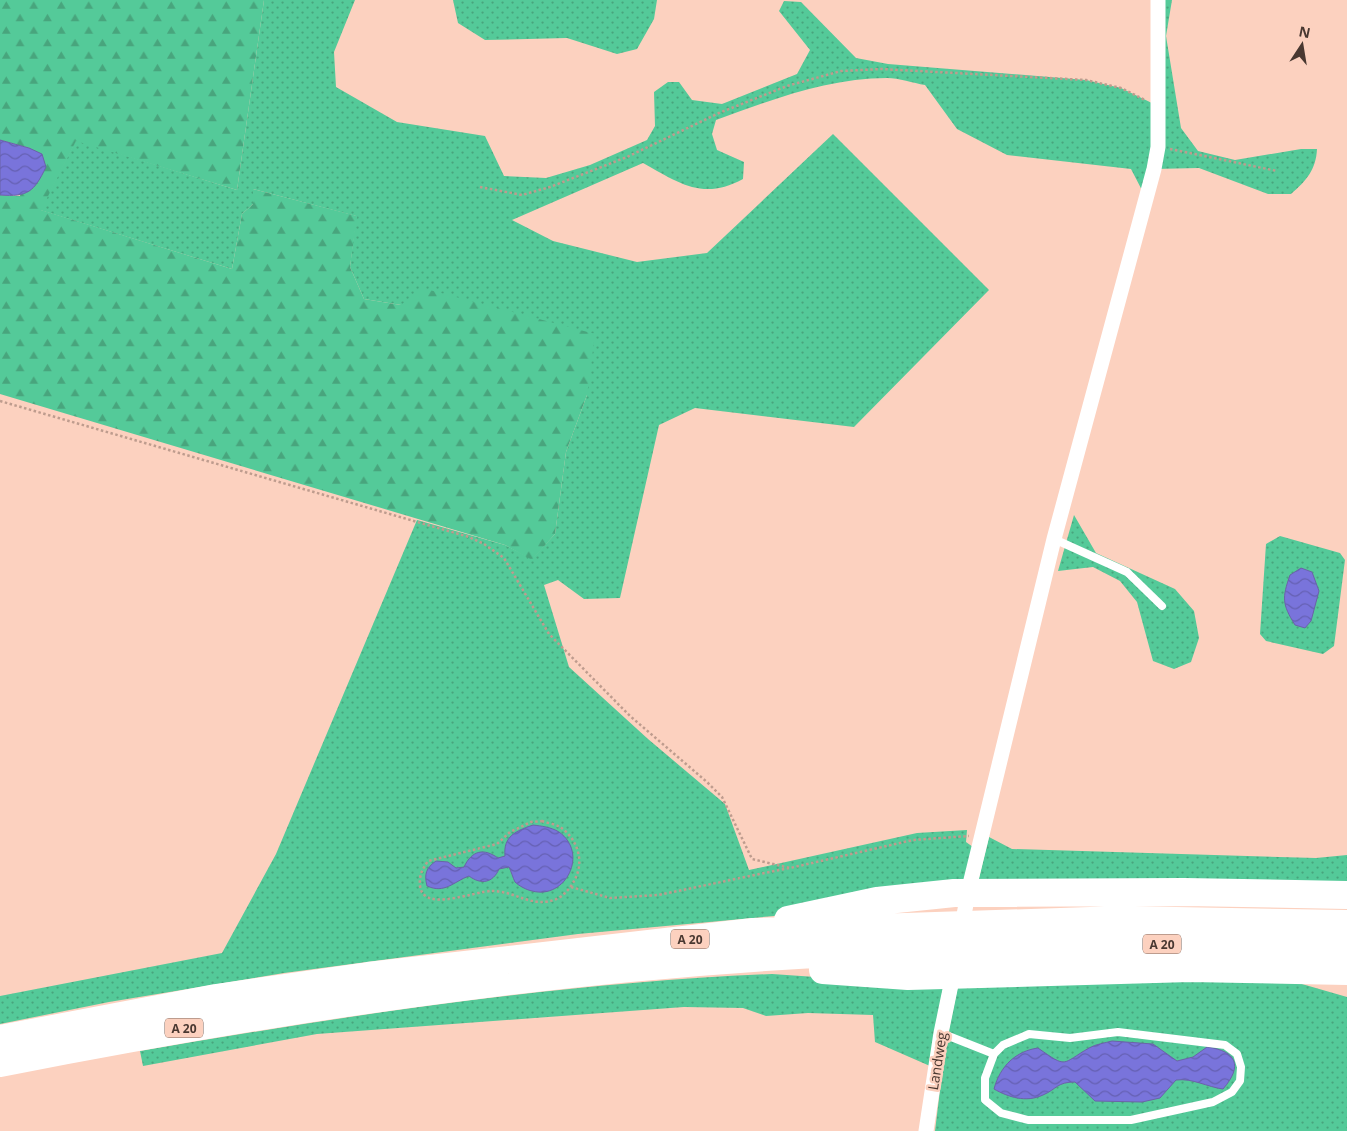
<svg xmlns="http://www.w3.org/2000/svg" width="1347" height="1131" font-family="'Open Sans',sans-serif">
<defs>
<pattern id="grass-dots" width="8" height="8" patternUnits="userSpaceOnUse" patternTransform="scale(1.25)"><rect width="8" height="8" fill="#54ca99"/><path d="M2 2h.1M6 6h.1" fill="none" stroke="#48a57d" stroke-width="1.8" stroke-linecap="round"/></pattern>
<pattern id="forest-firs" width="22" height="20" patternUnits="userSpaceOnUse" patternTransform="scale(1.25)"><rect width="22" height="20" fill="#54ca99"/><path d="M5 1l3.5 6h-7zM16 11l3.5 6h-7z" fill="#48a57d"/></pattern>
<pattern id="water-waves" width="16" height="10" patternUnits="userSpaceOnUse" patternTransform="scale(1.25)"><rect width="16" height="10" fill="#7974db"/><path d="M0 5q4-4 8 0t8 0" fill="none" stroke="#6560b2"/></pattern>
</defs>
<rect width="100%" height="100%" fill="#fcd1bf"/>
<!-- grass -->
<path fill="url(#grass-dots)" d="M 264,0 L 355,0 L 334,52 L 336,87 L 397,122 L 485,136 L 504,176 L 546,178 L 590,165 L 647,140 L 655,126 L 654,92 L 668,82 L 679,82 L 692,100 L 722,104 L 797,74 L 810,50 L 779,11 L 784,1 L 801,2 L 856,58 L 888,64 L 1086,80 L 1121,88 L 1158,106 L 1158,0 L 1172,0 L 1166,36 L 1181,128 L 1198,151 L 1235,160 L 1301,149 L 1317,149 C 1316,170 1306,181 1291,194 L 1268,194 L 1199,168 L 1154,169 L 1146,198 L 1131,169 L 1007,155 L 957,129 L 925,85 C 913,83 899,78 887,78 C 828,78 771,100 716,120 L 712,134 L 717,150 L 744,162 L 743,179 C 703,201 679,183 643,163 L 512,220 L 553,241 L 637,262 L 707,253 L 833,134 L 989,290 L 854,427 L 695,408 L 659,425 L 620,598 L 584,599 L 558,580 L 544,585 L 569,667 L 648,739 L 725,804 L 749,870 L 917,833 L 967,830 L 966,842 L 973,847 L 966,886 L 874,896 L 774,916 L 578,934 L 284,973 L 109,1002 L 0,1024 L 0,996 L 222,953 L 276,854 L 417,520 L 505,545 L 532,559 L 555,534 L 566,452 L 587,395 L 401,305 L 364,299 L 350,267 L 356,216 L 253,189 L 253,204 L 242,214 L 232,269 L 40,210 L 76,140 L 237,190 Z
M 453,0 L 657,0 L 654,19 L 637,49 L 617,54 L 567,38 L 485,40 L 458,23 Z
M 1074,515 L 1096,553 L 1175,589 L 1194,611 L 1199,638 L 1191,662 L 1174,669 L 1153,661 L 1137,602 L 1120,581 L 1093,567 L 1058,571 Z
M 1280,536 L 1340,553 L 1345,560 L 1334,646 L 1323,654 L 1266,641 L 1260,634 L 1266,544 Z
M 989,837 L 1012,849 L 1316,858 L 1347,855 L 1347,889 L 977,886 Z
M 772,974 L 947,986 L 930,1066 L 875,1042 L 873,1015 L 808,1013 L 766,1016 L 743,1008 L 684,1007 L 317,1034 L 143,1066 L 140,1051 C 349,1015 560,983 772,974 Z
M 1118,978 L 1295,982 L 1347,997 L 1347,1131 L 935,1131 L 945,1049 L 958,986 Z"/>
<!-- forest -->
<path fill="url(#forest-firs)" d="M 0,0 L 264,0 L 237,190 L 76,141 L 41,210 L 232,269 L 242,214 L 253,204 L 253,189 L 357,216 L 350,267 L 364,299 L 401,305 L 422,288 L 595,334 L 587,395 L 566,452 L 555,534 L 532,560 L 505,545 L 0,394 L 0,195 L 20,196 L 29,148 L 0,140 Z"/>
<!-- water -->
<path fill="url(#water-waves)" stroke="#6b62a8" d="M 0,140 L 29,148 L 42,154 L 46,167 C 34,192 28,197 0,195 Z
M 1301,568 L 1312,572 L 1319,591 L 1311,621 L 1305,628 L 1295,625 C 1282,604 1282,598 1290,575 Z
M 533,825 C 541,826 551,827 559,832 C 589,853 566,900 532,891 C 527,890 519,886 515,882 C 513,878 511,871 509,867 L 499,869 C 493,883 481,885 469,876 C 453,882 445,894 427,886 C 424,874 426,868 436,861 L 448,862 L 456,868 L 464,867 C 472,850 484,848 498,858 L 505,856 C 503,836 516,831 533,825 Z
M 1112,1041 L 1153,1044 L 1177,1061 L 1193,1057 L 1207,1047 C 1237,1051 1243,1066 1223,1089 C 1207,1087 1193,1078 1176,1080 L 1160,1098 L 1142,1102 L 1095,1101 L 1075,1082 C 1057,1082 1057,1089 1043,1095 C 1026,1103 1008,1097 994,1089 C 1000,1066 1016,1051 1038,1048 C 1068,1069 1061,1064 1089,1048 C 1096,1044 1105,1043 1112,1041 Z"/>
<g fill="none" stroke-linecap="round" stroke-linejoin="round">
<!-- path -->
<path stroke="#be9c8e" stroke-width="2.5" stroke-dasharray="2.5 2.5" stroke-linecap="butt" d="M 1170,149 L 1277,171
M 480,187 L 522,195 L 550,187 L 627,157 L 719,113 L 787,86 L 841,71 L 881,69 L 1086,80 L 1121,88 L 1145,100
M 0,401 L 469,537 L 484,544 L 504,558 L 549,634 L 630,716 L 707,782 L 722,797 L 752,859 L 790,868 L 913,840 L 969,836
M 542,821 C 547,823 555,824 560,827 C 578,839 585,862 574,881 C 571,887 565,894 559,898 C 532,910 517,891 492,891 C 475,891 423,913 420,886 C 419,875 422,870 428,861 L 497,844 L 510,832 L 531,822 Z
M 571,887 L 610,898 L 658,895 L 789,868"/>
<!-- lane -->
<path stroke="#fff" stroke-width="8" d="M 1054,539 L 1127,572 L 1162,606
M 941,1033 L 994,1054 L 1003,1045 L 1029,1034 L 1070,1038 L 1118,1032 L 1225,1045 L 1237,1054 L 1241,1067 L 1240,1081 L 1232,1092 L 1213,1102 L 1131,1120 L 1028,1120 L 1001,1113 L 985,1100 L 985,1078 L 994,1054"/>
<!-- street -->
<path stroke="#fff" stroke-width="15" d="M 961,930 L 970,884 L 1054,539 L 1154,169 L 1158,147 L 1158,0
M 926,1131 L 941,1033 L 954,970"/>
<!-- highway -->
<path stroke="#fff" stroke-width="28" d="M 788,920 L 877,901 L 954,893 L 1184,892 L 1347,895
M 823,970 L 908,976 L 1190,968 L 1347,971
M 0,1039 L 216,998 L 368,976 L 753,932 L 1120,920 L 1347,924
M 0,1063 C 158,1032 317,1005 477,985 C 765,948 1057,939 1347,947"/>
</g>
<g text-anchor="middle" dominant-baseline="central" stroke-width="5" stroke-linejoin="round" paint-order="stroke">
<!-- shield labels -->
<g fill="#fcd1bf" stroke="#7f665c" stroke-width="1">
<rect x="671" y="929.5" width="38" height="19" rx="4"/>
<rect x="1143" y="934.5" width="38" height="19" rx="4"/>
<rect x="165" y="1018.5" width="38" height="19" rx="4"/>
</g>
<g font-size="12" font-weight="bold" fill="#493831">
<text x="690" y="939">A 20</text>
<text x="1162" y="944">A 20</text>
<text x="184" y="1028">A 20</text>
</g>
<!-- street labels -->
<g font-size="14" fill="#493831" stroke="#fcd1bf">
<text transform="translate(937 1061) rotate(-81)">Landweg</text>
</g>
</g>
<!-- north arrow -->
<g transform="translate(1302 45) rotate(12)" stroke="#fcd1bf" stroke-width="4" paint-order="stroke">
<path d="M0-4L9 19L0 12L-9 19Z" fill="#493831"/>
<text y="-8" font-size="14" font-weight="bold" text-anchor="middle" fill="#493831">N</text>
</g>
</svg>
